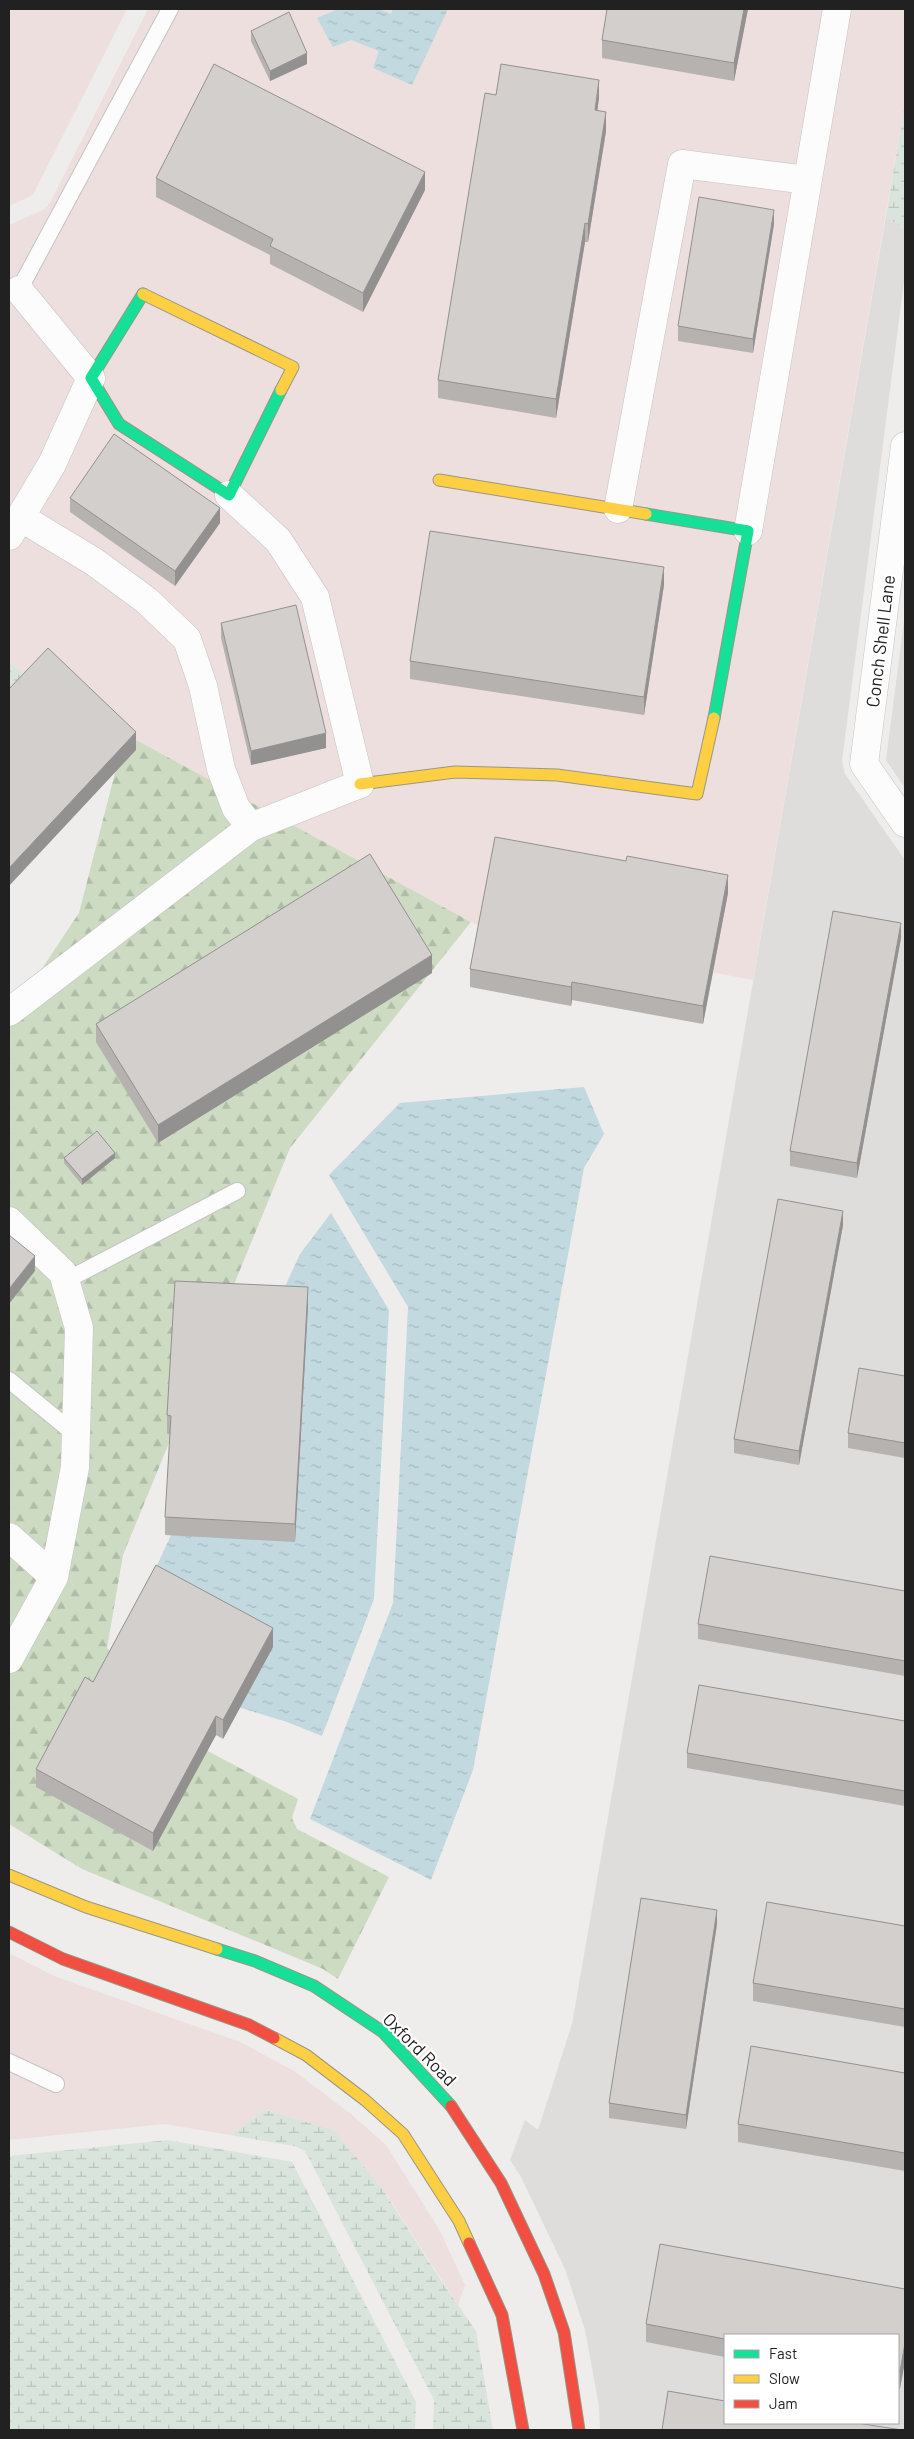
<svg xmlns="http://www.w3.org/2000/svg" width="914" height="2439" font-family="Barlow,sans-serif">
<defs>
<pattern id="forest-firs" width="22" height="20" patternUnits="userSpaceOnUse" patternTransform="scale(1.25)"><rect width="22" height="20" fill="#ccdbc2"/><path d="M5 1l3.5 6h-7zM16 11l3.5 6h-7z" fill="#afbca6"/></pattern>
<pattern id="wetland-marsh" width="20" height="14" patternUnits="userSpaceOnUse" patternTransform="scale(1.25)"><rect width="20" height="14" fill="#d9e4dd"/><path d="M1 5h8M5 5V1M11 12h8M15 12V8" fill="none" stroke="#bac3bd"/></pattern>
<pattern id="water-ripples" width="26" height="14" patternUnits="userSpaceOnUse" patternTransform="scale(1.25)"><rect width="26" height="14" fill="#c1d9df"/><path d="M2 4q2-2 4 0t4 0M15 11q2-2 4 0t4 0" fill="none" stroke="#a6babf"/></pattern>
</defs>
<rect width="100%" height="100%" fill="#efedeb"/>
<!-- residential -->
<path fill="#dedddc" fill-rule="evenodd" d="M 886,216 L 905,230 L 905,274 L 842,761 L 845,774 L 905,860 L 905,2430 L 600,2430 L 599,2406 L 585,2330 L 565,2269 L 521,2177 L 510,2160 L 525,2120 L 538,2130 L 572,2024 ZM 725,2335 L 898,2335 L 898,2423 L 725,2423 Z
M 905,613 L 905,788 L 886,760 Z"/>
<!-- commercial -->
<path fill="#ecdfde" d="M 9,9 L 127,9 L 33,195 L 9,206 Z
M 148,9 L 905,9 L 905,103 L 753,980 L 486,930 L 42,690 L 9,661 L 9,225 L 43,210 L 50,203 Z
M 9,1953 L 54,1976 L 240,2042 L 294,2071 L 351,2114 L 386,2145 L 439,2229 L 465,2285 L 458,2305 L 387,2195 L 334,2130 L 265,2110 L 230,2135 L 165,2124 L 9,2140 Z"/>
<!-- forest -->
<path fill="url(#forest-firs)" d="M 125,734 L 471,922 L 290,1148 L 123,1555 L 107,1648 L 204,1749 L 298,1799 L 292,1818 L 297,1829 L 389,1877 L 338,1979 L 323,1969 L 82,1869 L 9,1824 L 9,1018 L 79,913 Z"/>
<!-- wetland -->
<path fill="url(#wetland-marsh)" d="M 905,103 L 905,230 L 886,216 Z
M 9,661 L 42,690 L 9,719 Z
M 265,2110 L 334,2130 L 383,2190 L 444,2285 L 476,2331 L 493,2430 L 433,2430 L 434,2400 L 305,2151 L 294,2146 L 230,2135 Z
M 168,2140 L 292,2162 L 416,2402 L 415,2430 L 9,2430 L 9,2156 Z"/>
<!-- water -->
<path fill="url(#water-ripples)" d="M 338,9 L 379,9 L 391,14 L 393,9 L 448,9 L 412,85 L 373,68 L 379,51 L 351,40 L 333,47 L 317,18 Z
M 584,1087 L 604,1134 L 584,1168 L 473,1770 L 431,1880 L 310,1819 L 393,1603 L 408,1307 L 329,1175 L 400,1103 Z
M 331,1213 L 389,1310 L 374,1599 L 322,1736 L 287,1722 L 176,1688 L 154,1572 L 300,1254 Z"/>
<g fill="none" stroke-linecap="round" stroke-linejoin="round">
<defs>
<path id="lane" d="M 11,287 L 19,290 L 170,9
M 65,1281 L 237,1191
M 9,1380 L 76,1435
M 9,2062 L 56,2084"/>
<path id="street" d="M 905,446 L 864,764 L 905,823
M 618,509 L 682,164 L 807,180
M 20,517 L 93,561 L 146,600 L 187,639 L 203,686 L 221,769 L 236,808 L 251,827 L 360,784 L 315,597 L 278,540 L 229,495
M 748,531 L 837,9
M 9,536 L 52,464 L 91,378 L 19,290
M 9,1012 L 251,827
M 9,1221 L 63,1273 L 79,1328 L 75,1467 L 54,1577 L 9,1659
M 9,1537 L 54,1577"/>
<path id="fast" d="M 143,294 L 91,378 L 119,424 L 229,495 L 281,390
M 646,514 L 748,531 L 714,718
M 217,1949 L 255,1961 L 314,1986 L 383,2032 L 451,2106"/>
<path id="slow" d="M 143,294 L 293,367 L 281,390
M 439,480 L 646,514
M 360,784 L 455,772 L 557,775 L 697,794 L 714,718
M 9,1875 L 86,1907 L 217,1949
M 274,2038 L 306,2055 L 365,2100 L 403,2134 L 459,2221 L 469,2243"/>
<path id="jam" d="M 9,1932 L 63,1959 L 249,2025 L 274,2038
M 451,2106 L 501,2183 L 544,2274 L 564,2332 L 579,2430
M 469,2243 L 502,2315 L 523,2430"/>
</defs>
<!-- lane casing -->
<use href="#lane" stroke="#c5c4c3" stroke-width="18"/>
<!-- street casing -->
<use href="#street" stroke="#c5c4c3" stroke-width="29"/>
<!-- fast casing -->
<use href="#fast" stroke="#979884" stroke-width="13"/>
<!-- slow casing -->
<use href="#slow" stroke="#979884" stroke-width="13"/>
<!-- jam casing -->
<use href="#jam" stroke="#979884" stroke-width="13"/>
<!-- lane -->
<use href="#lane" stroke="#fdfcfc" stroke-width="16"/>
<!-- street -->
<use href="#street" stroke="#fdfcfc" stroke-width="28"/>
<!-- fast -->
<use href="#fast" stroke="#16e098" stroke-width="11"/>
<!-- slow -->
<use href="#slow" stroke="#ffcf43" stroke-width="11"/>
<!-- jam -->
<use href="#jam" stroke="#f24e42" stroke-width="11"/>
</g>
<!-- wall -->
<path fill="#b5b2b0" d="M 748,9 L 734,81 L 602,58 L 602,40 Z
M 251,31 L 307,64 L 270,81 L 251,41 Z
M 496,95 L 599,98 L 597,111 L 606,131 L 588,242 L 585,242 L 556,418 L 438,398 L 438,380 Z
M 156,178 L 425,190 L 363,312 L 270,264 L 270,255 L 156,197 Z
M 774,224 L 753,353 L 678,341 L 678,326 Z
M 70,498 L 220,523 L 175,586 L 70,512 Z
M 664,585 L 644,715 L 410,679 L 410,661 Z
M 221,623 L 326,748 L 251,765 L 221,638 Z
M 728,893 L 703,1024 L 572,1000 L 571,1006 L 470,987 L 470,969 Z
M 901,938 L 857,1178 L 790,1166 L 790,1151 Z
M 432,973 L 158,1143 L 96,1042 L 96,1024 Z
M 64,1158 L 115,1158 L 82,1185 L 64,1163 Z
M 843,1225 L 799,1465 L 734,1453 L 734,1439 Z
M 308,1306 L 295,1542 L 165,1535 L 165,1517 L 170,1434 L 167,1434 L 167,1415 Z
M 905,1376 L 905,1458 L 848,1448 L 848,1433 Z
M 905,1591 L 905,1676 L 698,1639 L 698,1624 Z
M 273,1647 L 223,1739 L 216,1735 L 153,1851 L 36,1787 L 36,1769 Z
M 905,1721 L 905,1806 L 687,1768 L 687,1753 Z
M 717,1924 L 686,2129 L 609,2118 L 609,2103 Z
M 905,1926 L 905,2027 L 753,2001 L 753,1983 Z
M 905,2073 L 905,2171 L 738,2142 L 738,2124 Z
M 905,2289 L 900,2389 L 898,2388 L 898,2335 L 725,2335 L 725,2357 L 646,2342 L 646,2324 Z"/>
<!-- shaded-wall -->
<path fill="#939190" d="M 744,9 L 748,9 L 734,81 L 734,63 Z
M 307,53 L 307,64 L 270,81 L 270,71 Z
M 599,80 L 599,98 L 595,129 L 595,110 Z
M 606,112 L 606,131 L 588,242 L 588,224 Z
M 425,172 L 425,190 L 363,312 L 363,293 Z
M 774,210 L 774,224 L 753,353 L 753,339 Z
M 585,223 L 585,242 L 556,418 L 556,399 Z
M 220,508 L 220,523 L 175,586 L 175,571 Z
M 664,567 L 664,585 L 644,715 L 644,697 Z
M 136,732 L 136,750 L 9,886 L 9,868 Z
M 326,733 L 326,748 L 251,765 L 251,751 Z
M 728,875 L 728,893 L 703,1024 L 703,1006 Z
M 901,923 L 901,938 L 857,1178 L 857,1163 Z
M 432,955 L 432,973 L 158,1143 L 158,1125 Z
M 572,982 L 572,1000 L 571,1006 L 571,987 Z
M 115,1153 L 115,1158 L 82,1185 L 82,1179 Z
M 843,1211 L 843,1225 L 799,1465 L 799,1451 Z
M 35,1256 L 35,1271 L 9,1304 L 9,1289 Z
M 308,1287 L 308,1306 L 295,1542 L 295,1524 Z
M 273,1628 L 273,1647 L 223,1739 L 223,1720 Z
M 216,1716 L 216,1735 L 153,1851 L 153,1833 Z
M 717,1910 L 717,1924 L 686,2129 L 686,2115 Z
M 905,2343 L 905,2362 L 900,2389 L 900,2371 Z"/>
<!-- building -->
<path fill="#d2cfcd" stroke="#939190" d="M 607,9 L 744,9 L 734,63 L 602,40 Z
M 289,12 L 307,53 L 270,71 L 251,31 Z
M 214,64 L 425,172 L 363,293 L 270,246 L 273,239 L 156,178 Z
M 501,64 L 599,80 L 595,110 L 606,112 L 588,224 L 585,223 L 556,399 L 438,380 L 485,93 L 496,95 Z
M 699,197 L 774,210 L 753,339 L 678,326 Z
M 114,434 L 220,508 L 175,571 L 70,498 Z
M 430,531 L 664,567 L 644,697 L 410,661 Z
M 296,605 L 326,733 L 251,751 L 221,623 Z
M 48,648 L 136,732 L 9,868 L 9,689 Z
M 495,837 L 626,861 L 627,856 L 728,875 L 703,1006 L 572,982 L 571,987 L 470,969 Z
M 370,854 L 432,955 L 158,1125 L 96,1024 Z
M 833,911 L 901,923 L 857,1163 L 790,1151 Z
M 97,1131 L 115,1153 L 82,1179 L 64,1158 Z
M 778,1199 L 843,1211 L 799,1451 L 734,1439 Z
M 9,1235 L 35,1256 L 9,1289 Z
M 175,1281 L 308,1287 L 295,1524 L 165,1517 L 171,1416 L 167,1415 Z
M 859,1368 L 905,1376 L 905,1443 L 848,1433 Z
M 710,1556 L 905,1591 L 905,1661 L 698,1624 Z
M 156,1565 L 273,1628 L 223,1720 L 216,1716 L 153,1833 L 36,1769 L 85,1677 L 93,1682 Z
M 699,1685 L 905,1721 L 905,1791 L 687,1753 Z
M 641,1898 L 717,1910 L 686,2115 L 609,2103 Z
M 767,1902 L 905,1926 L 905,2009 L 753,1983 Z
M 751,2046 L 905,2073 L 905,2153 L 738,2124 Z
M 660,2244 L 905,2289 L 905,2343 L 900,2371 L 898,2370 L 898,2335 L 725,2335 L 725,2339 L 646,2324 Z
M 668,2391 L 725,2401 L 725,2423 L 857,2423 L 902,2430 L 662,2430 Z"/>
<g text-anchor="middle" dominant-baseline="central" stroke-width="4.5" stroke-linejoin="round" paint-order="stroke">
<!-- street labels -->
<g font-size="18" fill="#212121" stroke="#fff">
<text transform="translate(880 641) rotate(-83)">Conch Shell Lane</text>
<text transform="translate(420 2049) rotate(45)">Oxford Road</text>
</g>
</g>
<!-- border -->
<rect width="914" height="2439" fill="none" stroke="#212121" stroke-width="20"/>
<!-- legend -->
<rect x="724" y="2334" width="175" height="90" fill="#ffffff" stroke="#a6a6a6"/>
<rect x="734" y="2350" width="25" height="8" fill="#16e098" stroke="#a6a6a6"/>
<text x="769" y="2359" font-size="15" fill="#212121">Fast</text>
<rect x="734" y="2375" width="25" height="8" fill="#ffcf43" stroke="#a6a6a6"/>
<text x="769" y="2384" font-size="15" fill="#212121">Slow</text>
<rect x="734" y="2400" width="25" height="8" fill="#f24e42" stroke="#a6a6a6"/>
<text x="769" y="2409" font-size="15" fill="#212121">Jam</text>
</svg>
